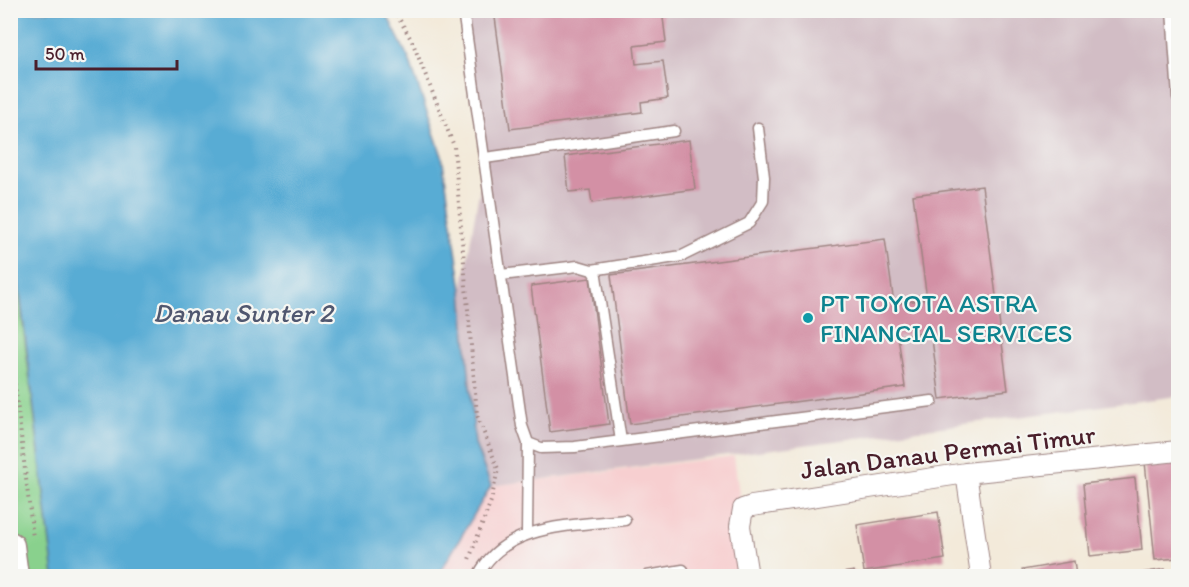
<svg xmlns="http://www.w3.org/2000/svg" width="1189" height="587" font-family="Itim,sans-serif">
<rect width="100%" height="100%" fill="#f6f6f2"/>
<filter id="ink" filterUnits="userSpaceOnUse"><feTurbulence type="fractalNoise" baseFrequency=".0167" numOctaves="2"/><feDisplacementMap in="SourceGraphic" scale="12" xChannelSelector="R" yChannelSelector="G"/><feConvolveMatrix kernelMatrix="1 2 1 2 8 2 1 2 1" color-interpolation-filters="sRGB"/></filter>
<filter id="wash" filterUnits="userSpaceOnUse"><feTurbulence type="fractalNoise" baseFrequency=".008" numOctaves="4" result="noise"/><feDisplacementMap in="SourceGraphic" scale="24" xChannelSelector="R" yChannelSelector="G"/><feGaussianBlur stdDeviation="1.35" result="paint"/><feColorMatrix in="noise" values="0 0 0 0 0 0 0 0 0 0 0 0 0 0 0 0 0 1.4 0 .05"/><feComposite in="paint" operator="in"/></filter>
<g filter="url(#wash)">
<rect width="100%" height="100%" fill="#f3eada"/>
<!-- built -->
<path fill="#f7cfd0" d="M 734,456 L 750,576 L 438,576 L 491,486 Z"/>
<!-- industrial -->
<path fill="#d2bdc5" d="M 462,11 L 1178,11 L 1178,396 L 491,486 L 475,444 L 462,290 L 485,158 Z"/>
<!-- green -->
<path fill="#89d18d" stroke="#6a785c" stroke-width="1.5" d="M 10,218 L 54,576 L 13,576 L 10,554 Z"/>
<!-- water -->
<path fill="#58acd4" stroke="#516680" stroke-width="1.5" d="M 10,11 L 385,11 L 409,59 L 442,156 L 462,290 L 475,444 L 491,486 L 438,576 L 54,576 L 11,218 Z"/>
<g id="blocks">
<!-- building -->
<path fill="#d390a5" d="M 494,10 L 662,10 L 666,42 L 634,46 L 636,64 L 663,61 L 668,98 L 641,102 L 642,112 L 510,129 Z
M 689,140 L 695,189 L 592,203 L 590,190 L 569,192 L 565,156 Z
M 982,186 L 1008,390 L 940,399 L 931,332 L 898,336 L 905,387 L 630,424 L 611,275 L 885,239 L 894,304 L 927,299 L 913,195 Z
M 590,278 L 609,424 L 550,432 L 531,286 Z
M 1178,459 L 1178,558 L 1155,560 L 1145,462 Z
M 1135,478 L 1142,550 L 1090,556 L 1083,484 Z
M 938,512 L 945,559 L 864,572 L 857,525 Z
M 1074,561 L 1076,576 L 1023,576 L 1022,570 Z
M 1165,569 L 1166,576 L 1130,576 L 1130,575 Z
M 854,571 L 855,576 L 830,576 L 830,575 Z"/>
</g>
</g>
<g filter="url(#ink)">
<use href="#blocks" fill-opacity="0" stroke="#9e8482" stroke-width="1.5"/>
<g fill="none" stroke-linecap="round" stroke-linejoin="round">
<defs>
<path id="lane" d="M 463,10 L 522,426 L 528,443 L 541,448 L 575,447 L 932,401
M 1172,10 L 1178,97
M 485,158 L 674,131
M 592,270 L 682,256 L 749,223 L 763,201 L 764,177 L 758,128
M 501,275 L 578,266 L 592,270 L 596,276 L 621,441
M 527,533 L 528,443
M 478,576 C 504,523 573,526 625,520
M 647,576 L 683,570"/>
<path id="street" d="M 966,473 L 981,576
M 748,576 L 740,526 L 743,509 L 752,506 L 966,473 L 1178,451"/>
<path id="secondary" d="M 10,546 L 14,576"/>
</defs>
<!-- lane casing -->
<use href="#lane" stroke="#9e8482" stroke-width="13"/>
<!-- street casing -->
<use href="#street" stroke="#9e8482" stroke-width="22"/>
<!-- secondary casing -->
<use href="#secondary" stroke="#9e8482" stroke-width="31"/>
<!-- path -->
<path stroke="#9e8482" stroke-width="4" stroke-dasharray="1.5 4.5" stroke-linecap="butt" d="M 394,10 L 412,41 L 454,146 L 477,415 L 498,469 L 491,501 L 468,562
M 10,342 L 33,538"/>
<!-- lane -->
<use href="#lane" stroke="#fff" stroke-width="10"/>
<!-- street -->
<use href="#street" stroke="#fff" stroke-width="20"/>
<!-- secondary -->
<use href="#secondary" stroke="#fff" stroke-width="28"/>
</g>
</g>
<!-- markers -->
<circle fill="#0f9aa8" stroke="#f6f6f2" stroke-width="2" cx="808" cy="318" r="6"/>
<g text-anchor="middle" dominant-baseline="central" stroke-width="4.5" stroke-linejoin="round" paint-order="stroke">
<!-- culture labels -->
<g font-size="26" fill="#0d838f" stroke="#f6f6f2" text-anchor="start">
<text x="820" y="303">PT TOYOTA ASTRA<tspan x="820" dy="30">FINANCIAL SERVICES</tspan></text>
</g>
<!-- street labels -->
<g font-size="26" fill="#4a1f2b" stroke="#f6f6f2">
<text transform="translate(948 452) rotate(-7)">Jalan Danau Permai Timur</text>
</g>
<!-- water labels -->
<g font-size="27" font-style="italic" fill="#50576f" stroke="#f6f6f2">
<text x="243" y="312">Danau Sunter 2</text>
</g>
</g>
<!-- margin -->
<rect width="1189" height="587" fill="none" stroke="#f6f6f2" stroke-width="36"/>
<!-- scale -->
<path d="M36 60v9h141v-9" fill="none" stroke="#4a1f2b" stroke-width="3"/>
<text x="45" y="60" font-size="18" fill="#4a1f2b" stroke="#f6f6f2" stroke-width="4.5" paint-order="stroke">50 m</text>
</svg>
